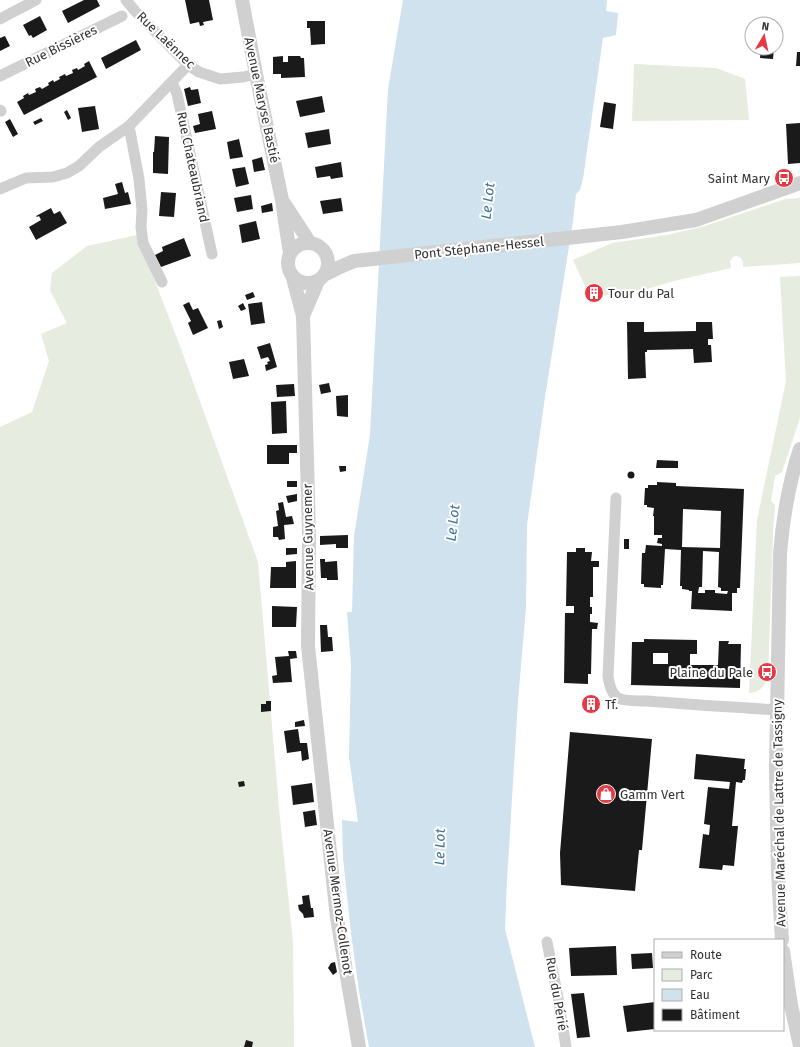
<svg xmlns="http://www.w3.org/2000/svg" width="800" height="1047" font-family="'Fira Sans',sans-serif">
<rect width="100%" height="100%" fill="#fff"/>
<!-- green -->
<path fill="#e6ecdf" d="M 634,64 L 716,68 L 745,79 L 749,120 L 632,121 Z
M 800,198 L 800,263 L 743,267 C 743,262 743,257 736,256 L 733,257 L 730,261 L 731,268 L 674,281 L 647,289 L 601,296 L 597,287 L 587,290 L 573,260 L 612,243 L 667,235 L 705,226 L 785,199 Z
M 137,235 L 180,346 L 258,562 L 280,819 L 293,942 L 294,1047 L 0,1047 L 0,427 L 32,412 L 49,361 L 41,334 L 67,323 L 50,290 L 52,273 L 87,246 Z
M 800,276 L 800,418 L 782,472 L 775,476 L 771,501 L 775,505 L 773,533 L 768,679 C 762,689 760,691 749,693 L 757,520 L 786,381 L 780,277 Z"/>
<!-- water -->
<path fill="#cfe2ee" d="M 403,0 L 607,0 L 606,11 L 618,13 L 616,35 L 603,38 L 583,179 L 580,190 L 576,194 L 573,221 L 545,397 L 527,525 L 526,607 L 518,701 L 507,880 L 505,929 L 535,1047 L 369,1047 L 359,991 L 351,933 L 343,858 L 342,820 L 358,822 L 349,757 L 351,664 L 347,612 L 352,612 L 354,536 L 370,435 L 388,89 Z"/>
<!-- building -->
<path fill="#1a1a1a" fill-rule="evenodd" d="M 84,0 L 97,0 L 100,6 L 68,23 L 62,11 Z
M 185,0 L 209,0 L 213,20 L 203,22 L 204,25 L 200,26 L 199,22 L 190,24 Z
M 40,16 L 47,30 L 33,38 L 31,35 L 29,36 L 23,25 Z
M 307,21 L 325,21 L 325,44 L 311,45 L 310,28 L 307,28 Z
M 5,36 L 10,46 L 0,51 L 0,38 Z
M 136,40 L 141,50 L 106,69 L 101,58 Z
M 761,48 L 774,48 L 773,59 L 760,58 Z
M 797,52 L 800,52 L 800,66 L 796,66 Z
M 283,56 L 283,62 L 288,62 L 288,56 L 300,56 L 301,58 L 304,58 L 305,77 L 281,78 L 281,74 L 273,74 L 273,57 Z
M 89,61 L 97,77 L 24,115 L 17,102 L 24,98 L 23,96 L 28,93 L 29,95 L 36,92 L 35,89 L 40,87 L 42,89 L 49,85 L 48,83 L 53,80 L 54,82 L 60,79 L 59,77 L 65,74 L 66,76 L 73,73 L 72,70 L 77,68 L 78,70 L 85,66 L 84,64 Z
M 190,87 L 191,90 L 198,89 L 201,103 L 188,106 L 184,89 Z
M 322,96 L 325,112 L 300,117 L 296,101 Z
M 604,102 L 616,104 L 613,129 L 600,127 Z
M 95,106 L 99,129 L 82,132 L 78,108 Z
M 67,110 L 71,118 L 68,120 L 64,112 Z
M 212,111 L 216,129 L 195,133 L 193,126 L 200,124 L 198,114 Z
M 41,118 L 43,121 L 35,125 L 33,122 Z
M 10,119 L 18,134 L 13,137 L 5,122 Z
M 800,123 L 800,163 L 788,164 L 786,124 Z
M 329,129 L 331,144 L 308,148 L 305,133 Z
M 155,136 L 169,137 L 168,174 L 153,173 L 153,152 L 154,152 Z
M 239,139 L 243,157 L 230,159 L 227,142 Z
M 262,157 L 265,170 L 254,172 L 252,160 Z
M 341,162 L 343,177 L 331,179 L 330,176 L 317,178 L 315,167 Z
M 245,167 L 249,184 L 236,187 L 232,169 Z
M 122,182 L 125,193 L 128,192 L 131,204 L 105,209 L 103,198 L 118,194 L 115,184 Z
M 161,192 L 176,193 L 174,217 L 159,216 Z
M 251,195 L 253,209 L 237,212 L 234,198 Z
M 341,198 L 343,211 L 323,214 L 320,201 Z
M 272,203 L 273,211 L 262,213 L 261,206 Z
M 51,208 L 54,214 L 60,211 L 67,223 L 36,240 L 29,227 L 41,220 L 39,216 L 37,217 L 36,216 Z
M 256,221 L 260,239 L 242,243 L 239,225 Z
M 184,238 L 191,256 L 161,267 L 155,255 L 163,251 L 162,247 Z
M 597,287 L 601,298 L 591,302 L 587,290 Z
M 253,292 L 255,297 L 247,300 L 245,295 Z
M 189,302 L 193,310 L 198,308 L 208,328 L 193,335 L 188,323 L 191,321 L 183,305 Z
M 262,302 L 265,323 L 251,325 L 248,304 Z
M 243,303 L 246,309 L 241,311 L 238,306 Z
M 221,320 L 223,327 L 219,329 L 217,321 Z
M 627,322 L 644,322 L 644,332 L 646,332 L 696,331 L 696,322 L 712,322 L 713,339 L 708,339 L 708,345 L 711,345 L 712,362 L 694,363 L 693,349 L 647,350 L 647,352 L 645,352 L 646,378 L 628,379 Z
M 270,343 L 277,367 L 266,371 L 265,365 L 268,364 L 267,362 L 270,361 L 268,357 L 261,359 L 257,347 Z
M 244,359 L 249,376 L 233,379 L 229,362 Z
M 329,383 L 331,392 L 321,394 L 319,385 Z
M 294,384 L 295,396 L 277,397 L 276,385 Z
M 348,395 L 348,417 L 337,416 L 336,396 Z
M 286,401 L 287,433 L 272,434 L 271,402 Z
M 267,445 L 297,445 L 297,453 L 289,453 L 289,464 L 267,464 Z
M 657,460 L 678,461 L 678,468 L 656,468 Z
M 339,466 L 346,466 L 346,471 L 340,472 Z
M627.5 475a3.5 3.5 0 1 1 7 0a3.5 3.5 0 1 1-7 0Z
M 287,481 L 297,481 L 297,487 L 287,487 Z
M 657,482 L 676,483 L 676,486 L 744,489 L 740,588 L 737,588 L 737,593 L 732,593 L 732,611 L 691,609 L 692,591 L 689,591 L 689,590 L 682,589 L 682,586 L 680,586 L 681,550 L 665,549 L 663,585 L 661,585 L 661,588 L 644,587 L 644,584 L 641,584 L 642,553 L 645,553 L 646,545 L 662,546 L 662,544 L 657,543 L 658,538 L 662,538 L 662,535 L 654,535 L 654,516 L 653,516 L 654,508 L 647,507 L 647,505 L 644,505 L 645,488 L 648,488 L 648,485 L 657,485 ZM 683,509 L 721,511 L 720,548 L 682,547 ZM 703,551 L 719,552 L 718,587 L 721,588 L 721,591 L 728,591 L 727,594 L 715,593 L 715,590 L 705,590 L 705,593 L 698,593 L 699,587 L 702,587 Z
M 297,494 L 297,501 L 288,503 L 286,496 Z
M 283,502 L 286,517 L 292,516 L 294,524 L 284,525 L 285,539 L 279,540 L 278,537 L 273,537 L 273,527 L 278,526 L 276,511 L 279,510 L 278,503 Z
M 348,535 L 348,548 L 336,548 L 336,544 L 320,545 L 320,536 Z
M 624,539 L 629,539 L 629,549 L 624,549 Z
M 286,548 L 297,548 L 297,554 L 286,555 Z
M 576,548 L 585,548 L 585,552 L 592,552 L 591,561 L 599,561 L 599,567 L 593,567 L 593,597 L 590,597 L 590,607 L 592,607 L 592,614 L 590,614 L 590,622 L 598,623 L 597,629 L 592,629 L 591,674 L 588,674 L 588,684 L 564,683 L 565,613 L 574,613 L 574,606 L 566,606 L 567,552 L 576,552 Z
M 320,559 L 325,559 L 325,562 L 337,561 L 338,580 L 327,580 L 327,578 L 321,578 Z
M 296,561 L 296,588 L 270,588 L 271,567 L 286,567 L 286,562 Z
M 272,606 L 297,607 L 296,627 L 272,627 Z
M 320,625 L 327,625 L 328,637 L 332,637 L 333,651 L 321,652 Z
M 644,639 L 697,640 L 697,654 L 690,654 L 690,665 L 718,665 L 719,641 L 729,641 L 728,644 L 741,644 L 740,688 L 631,685 L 632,642 L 644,642 ZM 653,653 L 668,653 L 668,664 L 653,664 Z
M 288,651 L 296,651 L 297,658 L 290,659 L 292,682 L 273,683 L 272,676 L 277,675 L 275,657 L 289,656 Z
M 266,701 L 271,701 L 271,711 L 261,712 L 261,704 L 266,704 Z
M 304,720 L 305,726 L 295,727 L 295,722 Z
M 298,729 L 300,743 L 307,743 L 309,759 L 302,761 L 301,751 L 287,753 L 284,731 Z
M 570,732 L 652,739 L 642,850 L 639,850 L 635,891 L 561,885 L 560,853 Z
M 696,754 L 745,759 L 744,769 L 746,769 L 745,780 L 743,780 L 742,783 L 736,782 L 732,826 L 738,826 L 734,866 L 723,865 L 722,870 L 699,868 L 703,834 L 709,835 L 710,825 L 704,824 L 708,787 L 729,789 L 730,782 L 694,779 Z
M 244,781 L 245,786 L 239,787 L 238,782 Z
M 312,783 L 314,802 L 293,805 L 291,786 Z
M 315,810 L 317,825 L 305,827 L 303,812 Z
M 309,895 L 311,908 L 313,908 L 314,917 L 304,918 L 303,914 L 299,910 L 298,905 L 303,904 L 302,896 Z
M 616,946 L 617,975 L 571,976 L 569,948 Z
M 652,953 L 653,968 L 632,969 L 631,954 Z
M 335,962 L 337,972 L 333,975 L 328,968 L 331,963 Z
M 584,993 L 590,1037 L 577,1038 L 571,994 Z
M 655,1002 L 655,1029 L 627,1032 L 623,1006 Z
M 246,1040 L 253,1042 L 252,1047 L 244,1047 Z"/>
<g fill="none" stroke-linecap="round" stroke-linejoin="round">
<!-- minor -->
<path stroke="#d0d0d0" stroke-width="11" d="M 126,0 L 135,11 L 188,65 L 199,72 L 220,79 L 243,77 L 256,74
M 0,19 L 36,0
M 0,76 L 122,16
M 172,82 L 177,94 L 212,254
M 0,110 L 1,111
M 129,126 L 139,179 L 142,210 L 141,227 L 143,243 L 162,282
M 0,189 L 26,178 L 53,177 L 67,173 L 79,166 L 99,147 L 129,126 L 188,65
M 616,498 L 608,676 C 609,683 611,694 618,698 C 623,701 641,701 648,701 C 691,705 734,707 776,710
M 547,942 L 559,1003 L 566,1047"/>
<!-- tertiary -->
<path stroke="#d0d0d0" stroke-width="14" d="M 242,0 L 256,74 L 282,200 L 286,228 L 290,253
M 284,203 L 310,243
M288 263a20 20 0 1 1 40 0a20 20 0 1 1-40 0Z
M 326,274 L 340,267 L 354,261 L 622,232 L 696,220 L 800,183
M 293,278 L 303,316 L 309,534 L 308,646 L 337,918 L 359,1047
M 303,316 L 318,281
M 782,940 L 778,873 L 776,769 L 780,554 C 783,516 788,485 800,449
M 783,951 L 791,1005 L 800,1046"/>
</g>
<!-- icons -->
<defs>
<symbol id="bus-disc" viewBox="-11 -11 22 22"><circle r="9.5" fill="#e63946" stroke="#fff"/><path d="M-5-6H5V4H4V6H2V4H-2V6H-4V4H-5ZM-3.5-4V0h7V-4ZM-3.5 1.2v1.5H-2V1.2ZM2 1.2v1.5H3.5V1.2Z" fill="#fff"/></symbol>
<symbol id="building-disc" viewBox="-11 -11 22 22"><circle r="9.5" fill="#e63946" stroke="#fff"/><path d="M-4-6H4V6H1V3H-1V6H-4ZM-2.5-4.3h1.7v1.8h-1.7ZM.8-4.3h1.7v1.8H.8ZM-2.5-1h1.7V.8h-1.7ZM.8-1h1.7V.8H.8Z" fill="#fff"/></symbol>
<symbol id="shop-disc" viewBox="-11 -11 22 22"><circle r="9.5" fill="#e63946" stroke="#fff"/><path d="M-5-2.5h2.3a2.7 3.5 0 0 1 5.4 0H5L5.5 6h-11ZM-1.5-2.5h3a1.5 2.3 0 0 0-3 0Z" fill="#fff"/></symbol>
</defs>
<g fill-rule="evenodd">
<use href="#bus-disc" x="773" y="167" width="22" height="22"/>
<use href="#building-disc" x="583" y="282" width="22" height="22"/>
<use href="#bus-disc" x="756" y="661" width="22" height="22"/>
<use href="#building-disc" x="580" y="693" width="22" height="22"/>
<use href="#shop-disc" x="595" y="783" width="22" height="22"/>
</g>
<g text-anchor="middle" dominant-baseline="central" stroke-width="4" stroke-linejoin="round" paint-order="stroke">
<!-- street labels -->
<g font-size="13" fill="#333" stroke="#fff">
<text transform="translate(166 40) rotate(44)">Rue Laënnec</text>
<text transform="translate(61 46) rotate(-26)">Rue Bissières</text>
<text transform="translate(262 100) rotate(78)">Avenue Maryse Bastié</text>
<text transform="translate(193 167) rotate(78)">Rue Chateaubriand</text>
<text transform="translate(479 248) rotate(-6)">Pont Stéphane-Hessel</text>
<text transform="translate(308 537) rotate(-91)">Avenue Guynemer</text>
<text transform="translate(779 813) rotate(-91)">Avenue Maréchal de Lattre de Tassigny</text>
<text transform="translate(338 902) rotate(82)">Avenue Mermoz-Collenot</text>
<text transform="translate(557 994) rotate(80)">Rue du Périé</text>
</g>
<!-- poi labels -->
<g font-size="13" fill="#333" stroke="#fff" text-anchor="start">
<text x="770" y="178" text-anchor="end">Saint Mary</text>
<text x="608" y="293">Tour du Pal</text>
<text x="753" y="672" text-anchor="end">Plaine du Pale</text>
<text x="605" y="704">Tf.</text>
<text x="620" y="794">Gamm Vert</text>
</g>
<!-- water labels -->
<g font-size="14" font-style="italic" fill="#3f7597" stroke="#fff">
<text transform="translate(488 201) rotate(-84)">Le Lot</text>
<text transform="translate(453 523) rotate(-84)">Le Lot</text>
<text transform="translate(440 847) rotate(-89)">Le Lot</text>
</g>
</g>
<!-- legend -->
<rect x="654" y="939" width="130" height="92" fill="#ffffff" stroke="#adadad"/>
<rect x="662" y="952" width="20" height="6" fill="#d0d0d0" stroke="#adadad"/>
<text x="690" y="959" font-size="12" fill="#333333">Route</text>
<rect x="662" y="969" width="20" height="12" fill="#e6ecdf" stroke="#adadad"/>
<text x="690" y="979" font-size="12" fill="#333333">Parc</text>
<rect x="662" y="989" width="20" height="12" fill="#cfe2ee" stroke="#adadad"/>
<text x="690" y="999" font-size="12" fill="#333333">Eau</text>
<rect x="662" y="1009" width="20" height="12" fill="#1a1a1a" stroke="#adadad"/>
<text x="690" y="1019" font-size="12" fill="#333333">Bâtiment</text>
<!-- north arrow -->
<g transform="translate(764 36) rotate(9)"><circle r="19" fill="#ffffff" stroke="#adadad"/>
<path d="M0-3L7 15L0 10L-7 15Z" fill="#e63946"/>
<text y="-6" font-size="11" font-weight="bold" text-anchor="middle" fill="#333333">N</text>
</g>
</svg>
